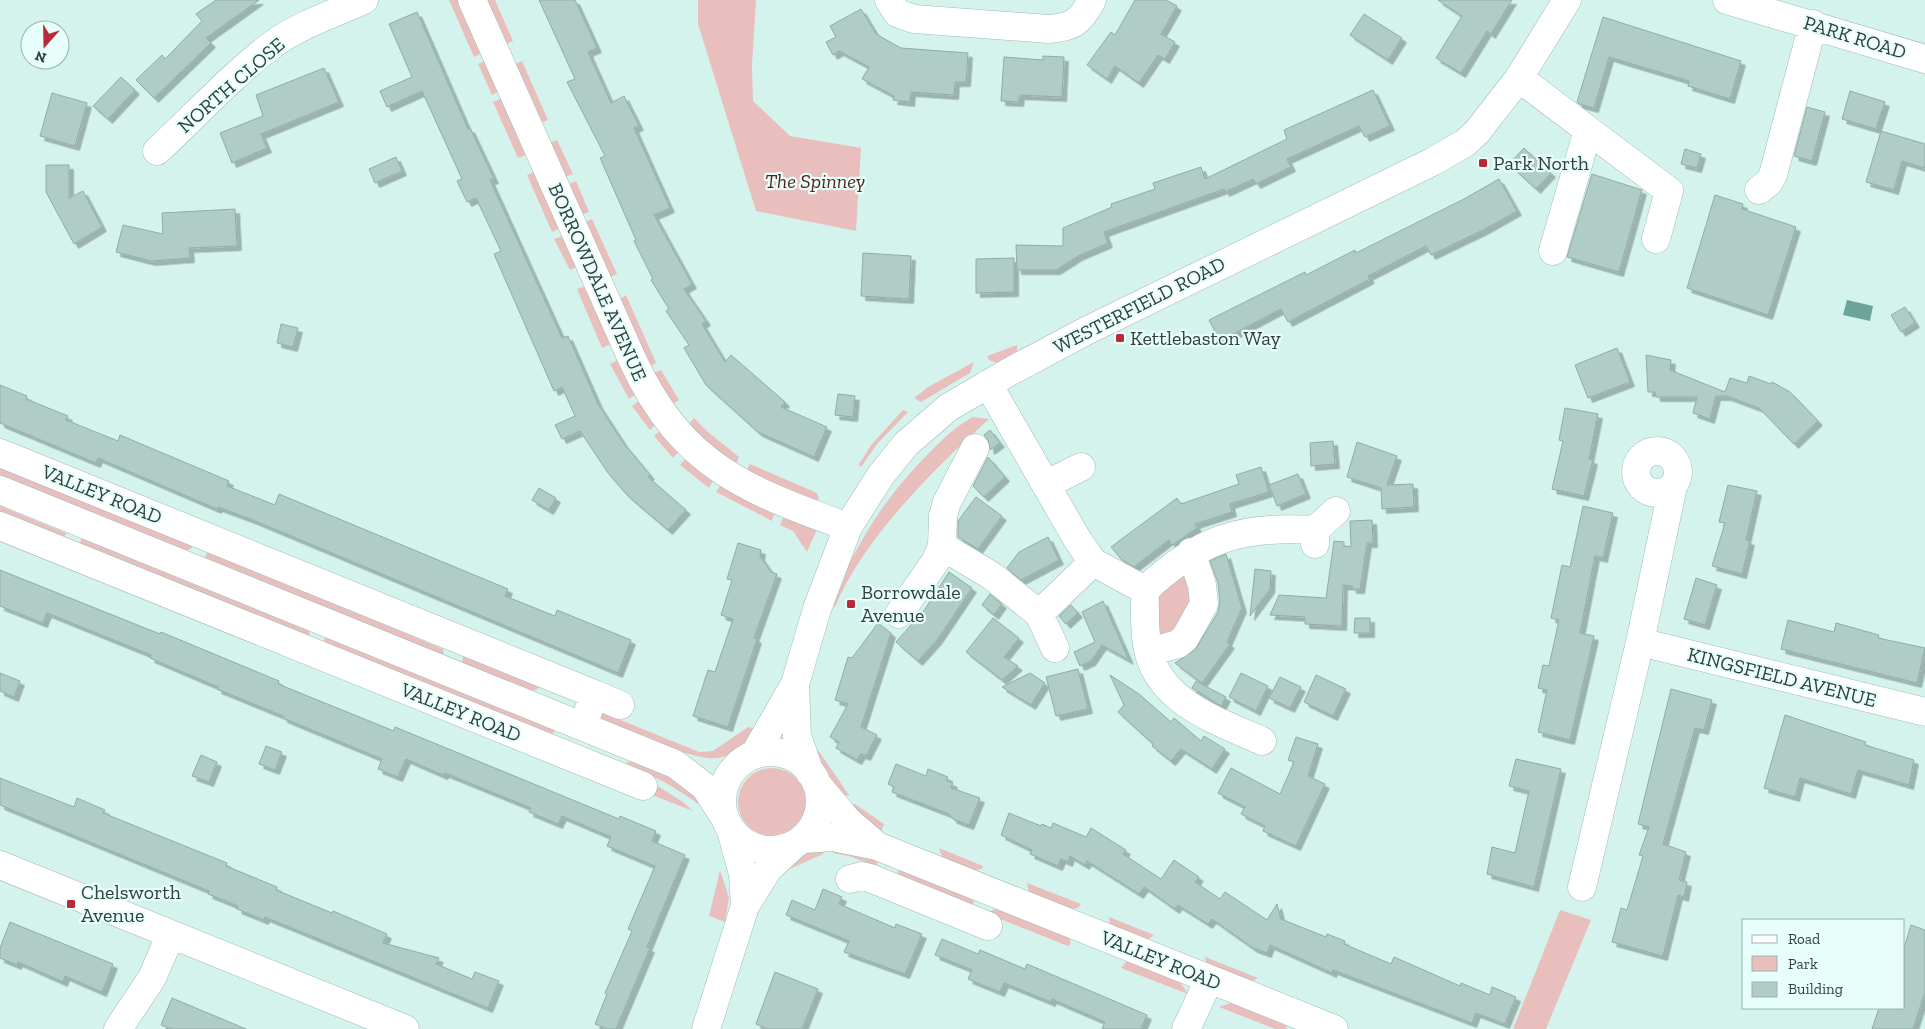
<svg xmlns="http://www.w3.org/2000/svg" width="1925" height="1029" font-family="'Zilla Slab',serif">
<defs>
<filter id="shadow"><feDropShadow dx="4.5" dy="4.5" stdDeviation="0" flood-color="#0004"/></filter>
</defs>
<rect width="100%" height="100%" fill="#d5f3ed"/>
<!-- green -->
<path fill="#e9bfbd" d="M 449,0 L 464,0 L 487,51 L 474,57 Z
M 481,0 L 495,0 L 513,41 L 501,46 Z
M 698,0 L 756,0 L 752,65 L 753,101 L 790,136 L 861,148 L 856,231 L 756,211 L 698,24 Z
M 490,59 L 499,91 L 492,95 L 478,64 Z
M 522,61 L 548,120 L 537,124 L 515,64 Z
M 503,98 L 531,153 L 518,158 L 493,102 Z
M 557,140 L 573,174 L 562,178 L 548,144 Z
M 539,170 L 564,227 L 552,232 L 527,175 Z
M 576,181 L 589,212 L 579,216 L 566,185 Z
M 592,219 L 617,274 L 610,277 L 583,223 Z
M 566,235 L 579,266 L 570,270 L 554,239 Z
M 589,285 L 611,344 L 602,348 L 577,289 Z
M 626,295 L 656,363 L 649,367 L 620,299 Z
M 1017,345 L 1017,351 L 997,363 L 989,360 L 987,356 Z
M 618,360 L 637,393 L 629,399 L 610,364 Z
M 974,362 L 970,373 L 921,402 L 914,398 L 928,387 Z
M 661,370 L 679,400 L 673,404 L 653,373 Z
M 640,400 L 658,422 L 650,430 L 632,406 Z
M 903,410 L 908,412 L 878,443 L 861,467 L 859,464 L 872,444 Z
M 973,417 L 989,419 C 936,467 862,540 835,607 L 830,605 C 856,545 883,499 929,453 C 943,439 956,426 973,417 Z
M 694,418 L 708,432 L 739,457 L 736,464 L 687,426 Z
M 660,431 L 681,449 L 673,458 L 654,436 Z
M 686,458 L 713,481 L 709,488 L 680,465 Z
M 750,464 L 817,493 L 819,499 L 814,505 L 744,475 Z
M 0,467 L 192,545 L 192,548 L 186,551 L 0,475 Z
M 721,485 L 770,507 L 774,514 L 772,521 L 716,492 Z
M 0,506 L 66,533 L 64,538 L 0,512 Z
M 784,516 L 817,529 L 807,552 L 793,531 L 780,525 Z
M 82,538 L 309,630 L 310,637 L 79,544 Z
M 208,551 L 443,649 L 444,656 L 205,558 Z
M 1181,572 L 1201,592 L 1165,643 L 1153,626 L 1158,595 Z
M 325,637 L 555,730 L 552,735 L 323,643 Z
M 463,655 L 541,687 L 533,691 L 462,663 Z
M 596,710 L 699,752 L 713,751 L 748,727 L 758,729 C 748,743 736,755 718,758 C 693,762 621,727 593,716 Z
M 811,740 L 849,795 L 843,796 L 808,744 Z
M 634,761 L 672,777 L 696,795 L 698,804 C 674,786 650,773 622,764 Z
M738 802a34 34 0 1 1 68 0a34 34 0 1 1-68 0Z
M 656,785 L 683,802 L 693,811 L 652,795 Z
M 855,804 L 884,824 L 881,832 L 850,805 Z
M 825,846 L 823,854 L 785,871 L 796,858 Z
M 833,847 L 876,859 L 878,867 L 849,856 L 833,853 Z
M 939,848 L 983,866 L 982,869 L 975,870 L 942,857 Z
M 720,870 L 729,898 L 725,922 L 709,916 Z
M 903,870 L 972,898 L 974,903 L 972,905 L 897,876 L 898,871 Z
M 1027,883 L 1081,904 L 1078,908 L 1071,909 L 1029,893 Z
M 996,909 L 1069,937 L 1071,943 L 1068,946 L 985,913 Z
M 1560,910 L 1591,920 L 1546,1029 L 1513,1029 Z
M 1109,917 L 1154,935 L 1147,940 L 1110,925 Z
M 1205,957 L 1258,978 L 1251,982 L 1206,964 Z
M 1127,961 L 1180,982 L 1188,994 L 1121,968 Z
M 1231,1003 L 1285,1025 L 1288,1029 L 1275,1029 L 1219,1007 Z"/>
<!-- water -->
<path fill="#6da49a" d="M 1847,300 L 1873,306 L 1870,321 L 1843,315 Z"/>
<!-- building -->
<path fill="#afccc6" stroke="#90aca7" filter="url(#shadow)" d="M 216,0 L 259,0 L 206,38 L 211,43 L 154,98 L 136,80 L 162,55 L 165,59 L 202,21 L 196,14 Z
M 539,0 L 575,0 L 597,48 L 588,52 L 611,103 L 624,96 L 639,126 L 634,128 L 670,208 L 654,215 L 692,284 L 684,289 L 706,321 L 702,324 L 725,362 L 731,355 L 785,402 L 781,407 L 827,427 L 814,457 L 758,432 L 706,385 L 684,348 L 689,345 L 666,311 L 669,309 L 651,280 L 653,279 L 634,241 L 636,240 L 600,158 L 605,156 L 567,82 L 575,79 Z
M 1135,0 L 1166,0 L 1177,6 L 1161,34 L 1175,42 L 1165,59 L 1158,55 L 1139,83 L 1115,66 L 1107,79 L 1087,65 L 1111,32 L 1115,35 Z
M 1438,0 L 1512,0 L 1491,34 L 1487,31 L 1461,73 L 1436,58 L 1462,16 Z
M 861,9 L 876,34 L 901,48 L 968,53 L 966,82 L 955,82 L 954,95 L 911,92 L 910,102 L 893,100 L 894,96 L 862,79 L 869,67 L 839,51 L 833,55 L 826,42 L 836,37 L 830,26 Z
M 417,12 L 468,129 L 470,128 L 494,179 L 490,180 L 562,338 L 568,336 L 598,404 L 624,444 L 650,475 L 648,477 L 686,510 L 668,530 L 627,495 L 608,473 L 580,431 L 562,439 L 555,425 L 575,416 L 562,387 L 554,391 L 494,254 L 501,251 L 476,198 L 467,202 L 457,181 L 462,179 L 422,91 L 387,107 L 380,91 L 412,77 L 389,24 Z
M 1364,14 L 1402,38 L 1388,60 L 1350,35 Z
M 1603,17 L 1741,61 L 1730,99 L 1688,86 L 1689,81 L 1609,57 L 1594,108 L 1579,104 L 1577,102 Z
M 1043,56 L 1064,57 L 1062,97 L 1020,95 L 1019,102 L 1001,101 L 1004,57 L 1043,60 Z
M 324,68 L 339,102 L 261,134 L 267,148 L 232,163 L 220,133 L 263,116 L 256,95 Z
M 121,77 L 135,90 L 108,119 L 93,106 Z
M 1373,90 L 1390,126 L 1365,137 L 1359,126 L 1287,159 L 1291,167 L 1256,184 L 1253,179 L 1225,192 L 1224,189 L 1104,232 L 1108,243 L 1078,256 L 1056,270 L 1017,270 L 1016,245 L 1063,246 L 1063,228 L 1112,207 L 1111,204 L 1155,189 L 1153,183 L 1201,167 L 1205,179 L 1287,139 L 1284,130 Z
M 1850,91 L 1885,102 L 1876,129 L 1842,119 Z
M 52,93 L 87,103 L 75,146 L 40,136 Z
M 1807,107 L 1825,112 L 1812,161 L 1794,156 Z
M 1881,131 L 1925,144 L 1925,168 L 1902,161 L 1894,190 L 1866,182 Z
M 1524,148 L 1551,173 L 1536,189 L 1509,164 Z
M 1685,149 L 1701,154 L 1697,168 L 1681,164 Z
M 396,157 L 402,171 L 375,183 L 369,169 Z
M 46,165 L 69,165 L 69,198 L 83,191 L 102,227 L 74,244 L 46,192 Z
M 1592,174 L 1642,190 L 1619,272 L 1567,257 Z
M 1499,179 L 1517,211 L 1483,230 L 1431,255 L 1426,246 L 1368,276 L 1370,279 L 1288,322 L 1281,309 L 1220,341 L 1209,320 L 1305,272 L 1306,275 L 1355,250 L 1356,253 L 1464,199 Z
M 1715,195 L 1743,204 L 1742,209 L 1796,227 L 1768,315 L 1687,288 Z
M 235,209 L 237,246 L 189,248 L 190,258 L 151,261 L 116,252 L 123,225 L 163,234 L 162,213 Z
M 863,253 L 911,256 L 909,299 L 861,296 Z
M 1014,258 L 1014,292 L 976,293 L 976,259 Z
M 1905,307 L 1915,323 L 1901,332 L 1891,315 Z
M 281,324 L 298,328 L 293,347 L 277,343 Z
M 1617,348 L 1630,382 L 1588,398 L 1575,365 Z
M 1646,355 L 1671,360 L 1670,370 L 1725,392 L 1730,378 L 1747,383 L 1749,376 L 1771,384 L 1772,382 L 1790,392 L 1818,421 L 1794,444 L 1759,408 L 1727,396 L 1716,396 L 1710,419 L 1693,413 L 1697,397 L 1656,397 L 1655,392 L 1648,392 Z
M 0,385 L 27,396 L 26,399 L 68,416 L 66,420 L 118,441 L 120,435 L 229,481 L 227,486 L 275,505 L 279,494 L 508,589 L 505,596 L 555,616 L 557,610 L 631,640 L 618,673 L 253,520 L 218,507 L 217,509 L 98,458 L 96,463 L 0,423 Z
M 838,394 L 855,396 L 853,417 L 835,415 Z
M 1565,408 L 1598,414 L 1589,459 L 1593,460 L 1584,496 L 1552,489 L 1563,441 L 1559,440 Z
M 990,430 L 1000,443 L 990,450 L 988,440 L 984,435 Z
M 1333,441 L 1335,464 L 1311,466 L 1310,443 Z
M 1357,442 L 1397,456 L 1387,485 L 1413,484 L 1414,507 L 1382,509 L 1381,488 L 1347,477 Z
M 988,457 L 1005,477 L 984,497 L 973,486 Z
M 1261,467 L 1269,492 L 1230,504 L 1232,512 L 1195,524 L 1197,528 L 1172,545 L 1169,540 L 1134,567 L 1121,559 L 1111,547 L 1177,498 L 1181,504 L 1239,484 L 1236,475 Z
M 1298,474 L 1306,494 L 1277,506 L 1269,485 Z
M 1728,485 L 1757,491 L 1746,540 L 1750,541 L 1742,574 L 1712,566 L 1725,523 L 1719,522 Z
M 539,488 L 556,498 L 549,510 L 532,500 Z
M 976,497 L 1002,516 L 978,549 L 958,537 L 958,521 Z
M 1583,506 L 1613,513 L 1603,558 L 1595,556 L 1580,633 L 1594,636 L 1570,740 L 1538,732 L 1547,690 L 1538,688 L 1543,665 L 1549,666 L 1559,620 L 1551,618 L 1562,565 L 1570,567 Z
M 1372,520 L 1373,543 L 1367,543 L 1360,589 L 1352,589 L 1352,586 L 1343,585 L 1342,626 L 1305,624 L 1305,617 L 1270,615 L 1279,595 L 1326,598 L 1334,541 L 1344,542 L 1344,546 L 1351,547 L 1350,521 Z
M 1048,537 L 1059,560 L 1021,580 L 1007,568 L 1019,552 Z
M 738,543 L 761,550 L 760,556 L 771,572 L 777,574 L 754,638 L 757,639 L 728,727 L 693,716 L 708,670 L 715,672 L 733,619 L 721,615 L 732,580 L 727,579 Z
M 1226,554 L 1242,608 L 1227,642 L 1230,644 L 1202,683 L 1175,663 L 1195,650 L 1218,612 L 1220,602 L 1218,583 L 1210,561 Z
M 1255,569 L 1271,571 L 1270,589 L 1250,616 Z
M 0,570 L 160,634 L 161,632 L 279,681 L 278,684 L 394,731 L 395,727 L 619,819 L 620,816 L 656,831 L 652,841 L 685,855 L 647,947 L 650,948 L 616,1029 L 607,1029 L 595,1024 L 607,994 L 605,993 L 632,931 L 628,929 L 655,866 L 607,846 L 611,837 L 562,816 L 558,824 L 529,812 L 531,808 L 445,773 L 443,775 L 406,759 L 398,777 L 378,769 L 382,759 L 283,718 L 283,716 L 217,689 L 218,687 L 150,658 L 151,655 L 47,613 L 43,623 L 0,606 Z
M 949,572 L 972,588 L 937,640 L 918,661 L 896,642 L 925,609 Z
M 1696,578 L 1717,585 L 1705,625 L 1684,619 Z
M 990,594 L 1002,604 L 994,615 L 982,605 Z
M 1103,601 L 1129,660 L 1102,645 L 1091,661 L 1080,666 L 1074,652 L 1095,642 L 1082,612 Z
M 1071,605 L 1078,613 L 1066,624 L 1059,616 Z
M 993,618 L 1019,638 L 1004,657 L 1018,666 L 1002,680 L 966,652 Z
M 1355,618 L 1370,618 L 1370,633 L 1354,633 Z
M 1788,620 L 1834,632 L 1836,623 L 1879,635 L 1878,638 L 1925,648 L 1917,683 L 1781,649 Z
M 878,623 L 891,633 L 861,727 L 877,735 L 866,756 L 861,754 L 857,760 L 836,748 L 839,742 L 830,737 L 848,704 L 835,700 L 848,657 L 852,658 Z
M 1078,669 L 1088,709 L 1056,716 L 1046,677 Z
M 0,673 L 20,681 L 14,697 L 0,691 Z
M 1030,673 L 1045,683 L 1031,705 L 1002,687 Z
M 1241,673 L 1268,686 L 1256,711 L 1229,697 Z
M 1110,675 L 1139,694 L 1171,722 L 1174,718 L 1201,741 L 1204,736 L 1225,749 L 1212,769 L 1181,749 L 1171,761 L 1152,746 L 1153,744 L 1118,712 L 1124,705 Z
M 1316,675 L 1346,689 L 1333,716 L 1304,702 Z
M 1280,677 L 1301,687 L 1290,708 L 1269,698 Z
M 1196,681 L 1226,697 L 1221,706 L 1192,688 Z
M 1671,689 L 1712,700 L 1704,730 L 1695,728 L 1663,844 L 1686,852 L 1679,880 L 1687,882 L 1684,897 L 1678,895 L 1663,956 L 1612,942 L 1621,908 L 1627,910 L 1643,856 L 1639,855 L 1649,827 L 1638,824 Z
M 1785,715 L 1866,742 L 1865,745 L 1914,760 L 1909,785 L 1858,770 L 1851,794 L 1800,778 L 1795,797 L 1764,788 Z
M 1296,737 L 1318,744 L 1308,776 L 1325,784 L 1296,846 L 1263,831 L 1265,826 L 1241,814 L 1245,807 L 1218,793 L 1231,768 L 1280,794 L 1294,762 L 1288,760 Z
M 266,746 L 282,752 L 275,770 L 259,764 Z
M 201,755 L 217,762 L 209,782 L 192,776 Z
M 1516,759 L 1561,769 L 1534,887 L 1487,874 L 1492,847 L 1515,853 L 1529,791 L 1509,786 Z
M 896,764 L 926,776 L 928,769 L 948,777 L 946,780 L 953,783 L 951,788 L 980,798 L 969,825 L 953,819 L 949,814 L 892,792 L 894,787 L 888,784 Z
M 0,778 L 74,807 L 77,798 L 105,810 L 103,813 L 227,863 L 226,866 L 277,887 L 276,890 L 332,913 L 333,911 L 387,934 L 383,943 L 439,958 L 436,964 L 472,979 L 475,972 L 499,981 L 488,1008 L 265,917 L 264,920 L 237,909 L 238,906 L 208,894 L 209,891 L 0,805 Z
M 1009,813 L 1041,826 L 1042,824 L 1051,828 L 1053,823 L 1086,837 L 1091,828 L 1126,850 L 1123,854 L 1161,879 L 1174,860 L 1199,877 L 1195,882 L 1220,899 L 1225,892 L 1267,920 L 1277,904 L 1281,919 L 1326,937 L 1327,934 L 1345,941 L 1344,944 L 1391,964 L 1394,957 L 1460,986 L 1461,983 L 1490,995 L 1492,987 L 1516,997 L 1505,1024 L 1476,1013 L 1472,1023 L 1333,970 L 1332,973 L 1270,945 L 1267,953 L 1253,948 L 1212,919 L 1208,924 L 1178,905 L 1175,909 L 1144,887 L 1139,894 L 1087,861 L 1085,865 L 1070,856 L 1068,862 L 1061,859 L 1058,866 L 1030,854 L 1032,850 L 1001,835 Z
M 823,889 L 842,897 L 839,904 L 895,928 L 896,924 L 922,934 L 905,974 L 844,952 L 849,941 L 786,915 L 792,900 L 815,910 Z
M 10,922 L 113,964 L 102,992 L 65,976 L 63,982 L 18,962 L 17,965 L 0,958 L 0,948 Z
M 1911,925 L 1925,930 L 1925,992 L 1913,1029 L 1872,1029 L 1879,1008 L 1904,1008 L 1904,948 Z
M 942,939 L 978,954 L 980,950 L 1025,969 L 1027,964 L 1147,1015 L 1141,1029 L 1102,1029 L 1105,1022 L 1052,999 L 1051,1002 L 1004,983 L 1000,992 L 968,979 L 972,970 L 935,955 Z
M 775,972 L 818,989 L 802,1029 L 768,1029 L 756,1024 Z
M 172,998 L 246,1029 L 172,1029 L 161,1025 Z"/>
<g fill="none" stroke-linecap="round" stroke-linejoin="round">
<defs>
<path id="minor" d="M 472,0 L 633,361 C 682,466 746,490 848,527
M 889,0 L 897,13 L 914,19 L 1049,29 C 1074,27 1080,22 1092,0
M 1727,0 L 1925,59
M 1519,78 L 1669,191 L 1656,239
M 157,151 C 195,116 231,76 272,45 C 299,25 333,14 364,0
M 1759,190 L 1769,182 L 1773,175 L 1813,24
M 1553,251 L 1588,130
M 988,384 L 1077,539 L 1093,562 L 1145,590
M1636 472a21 21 0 1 1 42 0a21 21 0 1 1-42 0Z
M 0,453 L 594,694 L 583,726
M 1047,484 L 1081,467
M 0,526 L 643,786
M 1315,544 L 1315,530 L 1336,511
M 942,546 L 992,576 L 1039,614 L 1093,562
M 899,614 L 935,562 L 942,546 L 943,516 L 947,502 L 975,448
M 1039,614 L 1055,648
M 1640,642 L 1925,712
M 1149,652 L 1178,644 L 1185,638 L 1204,604 L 1202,585 L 1191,552
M 594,694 L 620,705
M 1262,741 C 1217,721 1155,701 1147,644 C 1144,626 1145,608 1145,590 C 1199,539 1241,525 1315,530
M 0,865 L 405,1029
M 850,879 L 862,876 L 870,878 L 988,926
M 1582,887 L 1640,642 L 1673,486
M 118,1029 L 152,978 L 171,934
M 1186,1029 L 1209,980"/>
<path id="major" d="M 0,490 L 675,764 L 705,787 L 723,815
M 795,686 L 797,736 L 810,773
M722 801a49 49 0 1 1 98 0a49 49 0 1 1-98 0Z
M 754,755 L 795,684 L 817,609 L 848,527 L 881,475 L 906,444 L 949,407 L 1009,372 L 1086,331 L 1432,162 L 1465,143 L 1477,132 L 1519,78 L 1567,0
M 816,783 L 847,820 L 876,845
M 731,830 L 743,874 L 745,906
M 803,839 L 833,837 L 877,846 L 1334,1029
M 706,1029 L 745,906 L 768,869 L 794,845"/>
</defs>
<!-- minor casing -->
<use href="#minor" stroke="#9fbbb5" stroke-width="29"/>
<!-- major casing -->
<use href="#major" stroke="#9fbbb5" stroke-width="29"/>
<!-- minor -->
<use href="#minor" stroke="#fff" stroke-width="28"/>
<!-- major -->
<use href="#major" stroke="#fff" stroke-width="28"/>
</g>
<!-- markers -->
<g fill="#ba2938" stroke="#e7fffa" stroke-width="2">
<rect x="1478" y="158" width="10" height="10" rx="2.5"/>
<rect x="1115" y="333" width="10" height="10" rx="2.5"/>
<rect x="846" y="599" width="10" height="10" rx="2.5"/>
<rect x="66" y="899" width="10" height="10" rx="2.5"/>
</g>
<g text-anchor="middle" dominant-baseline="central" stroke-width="4.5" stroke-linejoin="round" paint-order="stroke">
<!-- street labels -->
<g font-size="20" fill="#343f3d" stroke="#e7fffa">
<text transform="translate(1855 37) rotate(17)">PARK ROAD</text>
<text transform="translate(231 85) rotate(-41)">NORTH CLOSE</text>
<text transform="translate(598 282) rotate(66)">BORROWDALE AVENUE</text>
<text transform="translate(1139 305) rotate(-27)">WESTERFIELD ROAD</text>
<text transform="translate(102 494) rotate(22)">VALLEY ROAD</text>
<text transform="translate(1782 677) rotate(14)">KINGSFIELD AVENUE</text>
<text transform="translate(461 712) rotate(22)">VALLEY ROAD</text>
<text transform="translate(1161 960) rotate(22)">VALLEY ROAD</text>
</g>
<!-- poi labels -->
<g font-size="20" fill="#343f3d" stroke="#e7fffa" text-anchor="start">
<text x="1493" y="163">Park North</text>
<text x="1130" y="338">Kettlebaston Way</text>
<text x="861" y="592">Borrowdale<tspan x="861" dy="23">Avenue</tspan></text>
<text x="81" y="892">Chelsworth<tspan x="81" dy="23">Avenue</tspan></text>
</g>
<!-- park labels -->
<g font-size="20" font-style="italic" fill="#591c1e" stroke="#e7fffa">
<text x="815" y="181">The Spinney</text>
</g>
</g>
<!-- legend -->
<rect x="1742" y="919" width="162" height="90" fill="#e7fffa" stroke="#9fb2ae"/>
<rect x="1752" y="935" width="25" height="8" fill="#ffffff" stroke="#9fb2ae"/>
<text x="1788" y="944" font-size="15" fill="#343f3d">Road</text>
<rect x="1752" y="956" width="25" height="15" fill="#e9bfbd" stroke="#9fb2ae"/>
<text x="1788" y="969" font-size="15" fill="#343f3d">Park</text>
<rect x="1752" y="982" width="25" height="15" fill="#afccc6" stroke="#9fb2ae"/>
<text x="1788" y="994" font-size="15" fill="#343f3d">Building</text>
<!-- north arrow -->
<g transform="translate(45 45) rotate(200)"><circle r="24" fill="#e7fffa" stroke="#9fb2ae"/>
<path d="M0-4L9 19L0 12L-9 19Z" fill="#ba2938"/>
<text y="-8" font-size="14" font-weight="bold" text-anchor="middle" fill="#343f3d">N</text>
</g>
</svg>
